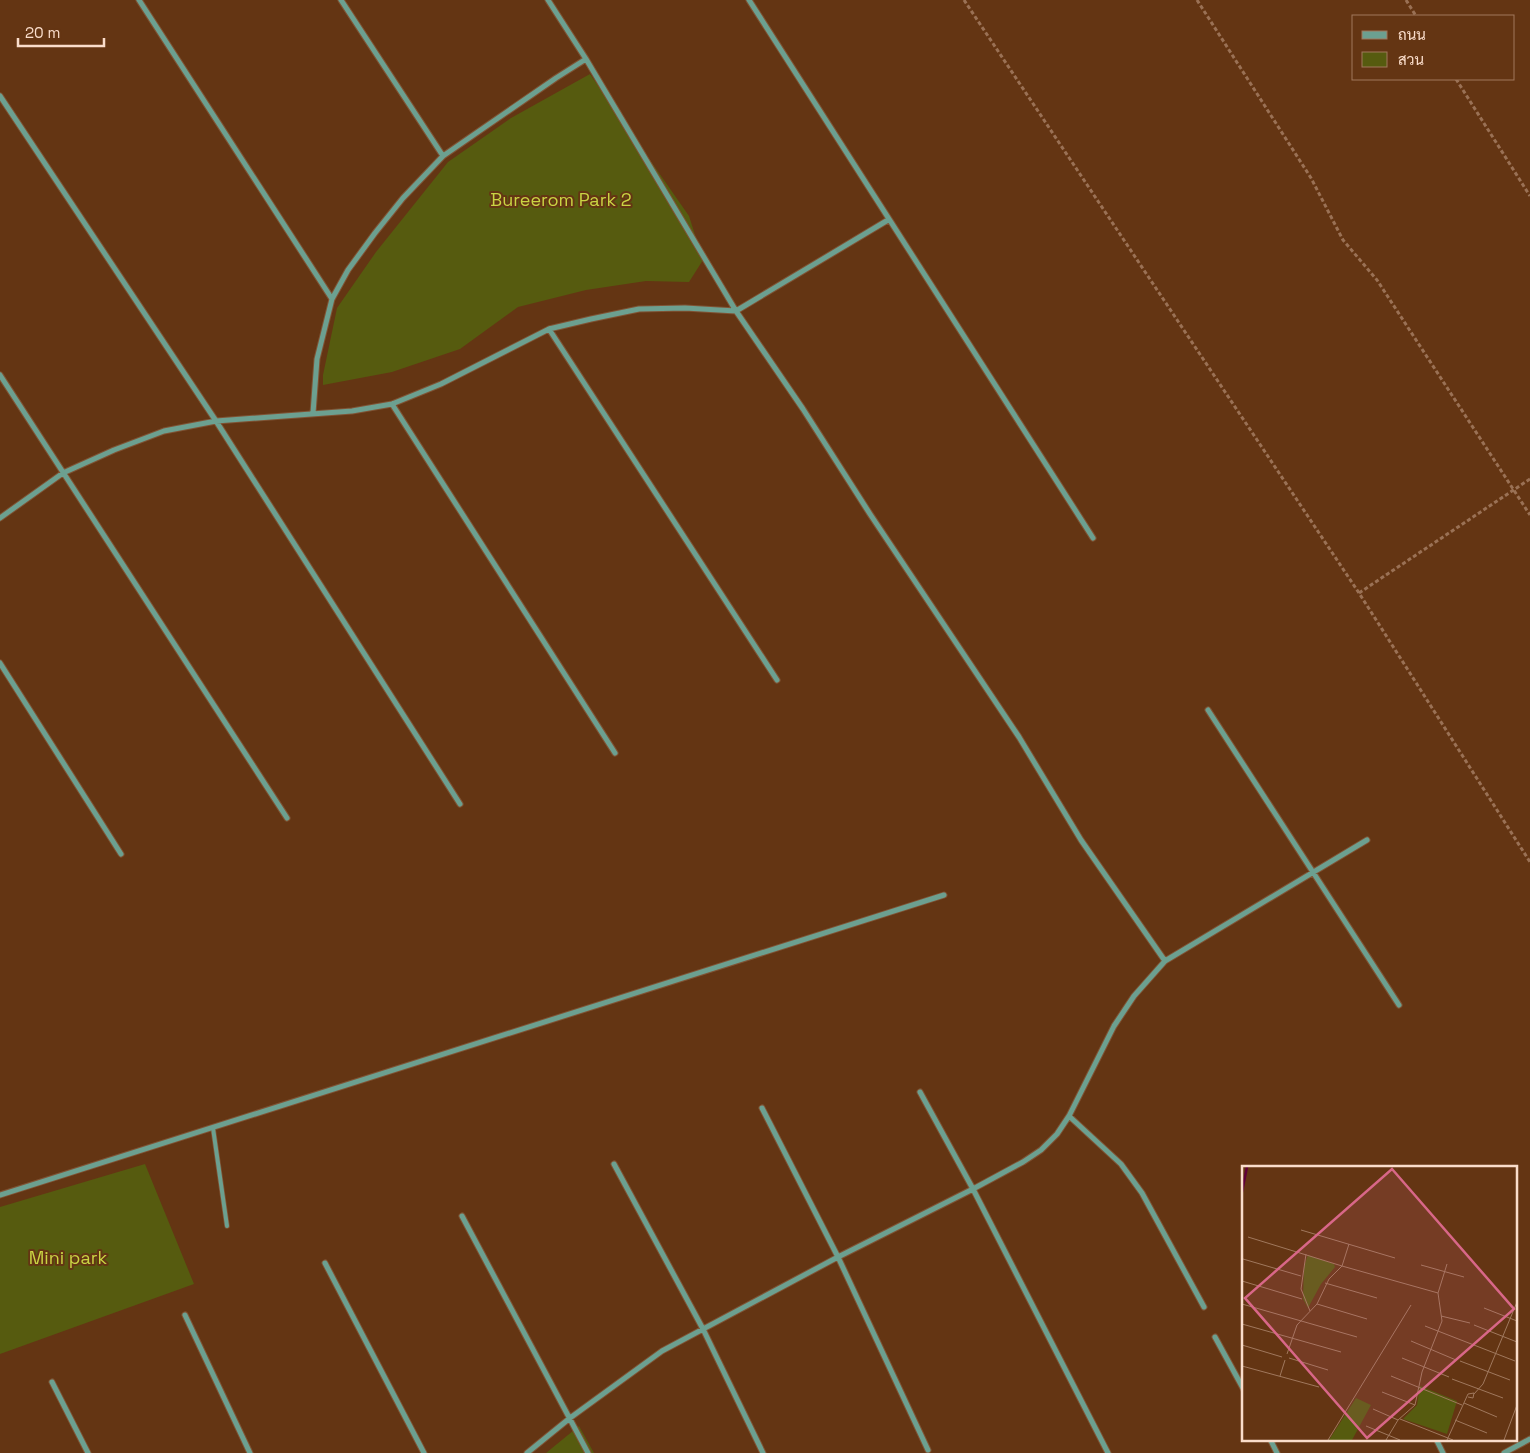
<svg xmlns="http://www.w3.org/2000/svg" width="1530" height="1453" font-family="'Space Grotesk',Sarabun,sans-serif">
<rect width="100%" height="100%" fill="#643513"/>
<!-- park -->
<path fill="#565b0f" d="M 590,74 L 689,216 L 703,260 L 689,282 L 646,281 L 586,290 L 518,307 L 460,349 L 392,372 L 323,385 L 323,375 L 337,308 L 376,252 L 448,162 L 511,118 Z
M 145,1164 L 194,1284 L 0,1354 L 0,1207 Z
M 579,1426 L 594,1453 L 546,1453 Z"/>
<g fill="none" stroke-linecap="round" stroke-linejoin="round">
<defs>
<path id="lane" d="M 213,1128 L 227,1226"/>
<path id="street" d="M 139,0 L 332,299
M 341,0 L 443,156
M 548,0 L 586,59 L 736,311 L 888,220
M 749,0 L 1093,538
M 0,96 L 216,421 L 460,804
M 549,329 L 777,680
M 0,375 L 287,818
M 392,404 L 615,753
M 313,413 L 317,359 L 332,299 L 348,270 L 375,233 L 403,198 L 443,156 L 556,78 L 586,59
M 0,518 L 63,473 L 114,450 L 164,431 L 216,421 L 352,411 L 392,404 L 441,384 L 549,329 L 591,319 L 639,309 L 685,308 L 736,311 L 803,409 L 870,514 L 1019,737 L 1081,840 L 1165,961
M 0,663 L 121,854
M 1208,710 L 1399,1005
M 920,1092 L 973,1189 L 1108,1453
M 762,1108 L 838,1257 L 928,1450
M 1069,1116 L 1121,1164 L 1142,1193 L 1204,1307
M 614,1164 L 703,1329 L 763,1453
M 0,1195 L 944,895
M 462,1216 L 588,1453
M 325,1263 L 424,1453
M 185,1315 L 250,1453
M 1215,1337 L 1244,1390
M 52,1382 L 88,1453
M 1270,1439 L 1277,1453
M 1436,1439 L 1443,1453
M 527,1453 L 570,1418 L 662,1351 L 838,1257 L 973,1189 L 1023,1162 L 1041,1150 L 1057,1134 L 1069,1116 L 1114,1026 L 1134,996 L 1165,961 L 1367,840
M 1504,1453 L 1530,1439"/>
</defs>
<!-- lane casing -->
<use href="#lane" stroke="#7f5334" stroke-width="5.5"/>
<!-- street casing -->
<use href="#street" stroke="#7f5334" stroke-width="7"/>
<!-- path -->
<path stroke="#9a7155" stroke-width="3" stroke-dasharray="4 2.5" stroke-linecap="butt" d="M 964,0 L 1359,593 L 1530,862
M 1197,0 L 1311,178 L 1343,240 L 1377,280 L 1530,515
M 1406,0 L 1416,16
M 1456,79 L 1530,196
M 1359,593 L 1530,479"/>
<!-- lane -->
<use href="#lane" stroke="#6ca090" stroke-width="4"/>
<!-- street -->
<use href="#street" stroke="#6ca090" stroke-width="5"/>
</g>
<g text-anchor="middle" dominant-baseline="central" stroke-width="4" stroke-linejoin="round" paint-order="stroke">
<!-- park labels -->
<g font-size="18" fill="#c9d443" stroke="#643513">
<text x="561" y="199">Bureerom Park 2</text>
<text x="68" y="1257">Mini park</text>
</g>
</g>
<!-- overview -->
<g transform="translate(1242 1166)">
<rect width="275" height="275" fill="#643513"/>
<path d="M 66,89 L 92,98 L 93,101 L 79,118 L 66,142 L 61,133 L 62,100 ZM 178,220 L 215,235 L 205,268 L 161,253 L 175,239 ZM 114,232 L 129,239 L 110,274 L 87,274 Z" fill="#565b0f"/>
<path fill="none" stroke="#600037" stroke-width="2.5" d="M 0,26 L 5,1"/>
<path fill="none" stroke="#a0785d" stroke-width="1" d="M 59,64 L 153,92M 6,71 L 100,100 L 107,78M 64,88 L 59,123 L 68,145M 1,93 L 59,110M 179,99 L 222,111M 0,115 L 60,133M 83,117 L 135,132M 0,138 L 115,171M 75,138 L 125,153M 242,142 L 275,155M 199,150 L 228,157M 0,158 L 99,186M 232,159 L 275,176M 183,160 L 273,195M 169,175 L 214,194M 0,179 L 40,191M 45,188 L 55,159 L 75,138 L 87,113 L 100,100 L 196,127M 47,192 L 86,204M 160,192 L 207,211M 218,195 L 268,214M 0,200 L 77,221M 38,210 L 43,194M 149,210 L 220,239M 210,213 L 261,232M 140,226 L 173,239M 232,228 L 241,218 L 275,136M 222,237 L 255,251M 131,243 L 156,254M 158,253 L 211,274M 213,254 L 245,267M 124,260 L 158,274M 86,274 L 169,139M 144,274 L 156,254 L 173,239 L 180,206 L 200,155 L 196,127 L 205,98M 205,274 L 226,228 L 232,227 L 231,232 L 226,231M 262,274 L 275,239"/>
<path fill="#d86788" fill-opacity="0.15" stroke="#d86788" stroke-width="2.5" d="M 150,3 L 272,143 L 125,272 L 3,132 Z"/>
<rect width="275" height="275" fill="none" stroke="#faddcb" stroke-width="2.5"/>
</g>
<!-- legend -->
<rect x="1352" y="15" width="162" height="65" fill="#643513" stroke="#a0785d"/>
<rect x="1362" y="31" width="25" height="8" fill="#6ca090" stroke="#a0785d"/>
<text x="1398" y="40" font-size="15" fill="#faddcb">ถนน</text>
<rect x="1362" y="52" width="25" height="15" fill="#565b0f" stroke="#a0785d"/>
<text x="1398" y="65" font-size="15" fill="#faddcb">สวน</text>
<!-- scale -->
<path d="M18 38v8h86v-8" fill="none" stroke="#faddcb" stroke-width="2.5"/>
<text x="25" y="38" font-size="15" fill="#faddcb" stroke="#643513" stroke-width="4" paint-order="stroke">20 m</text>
</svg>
